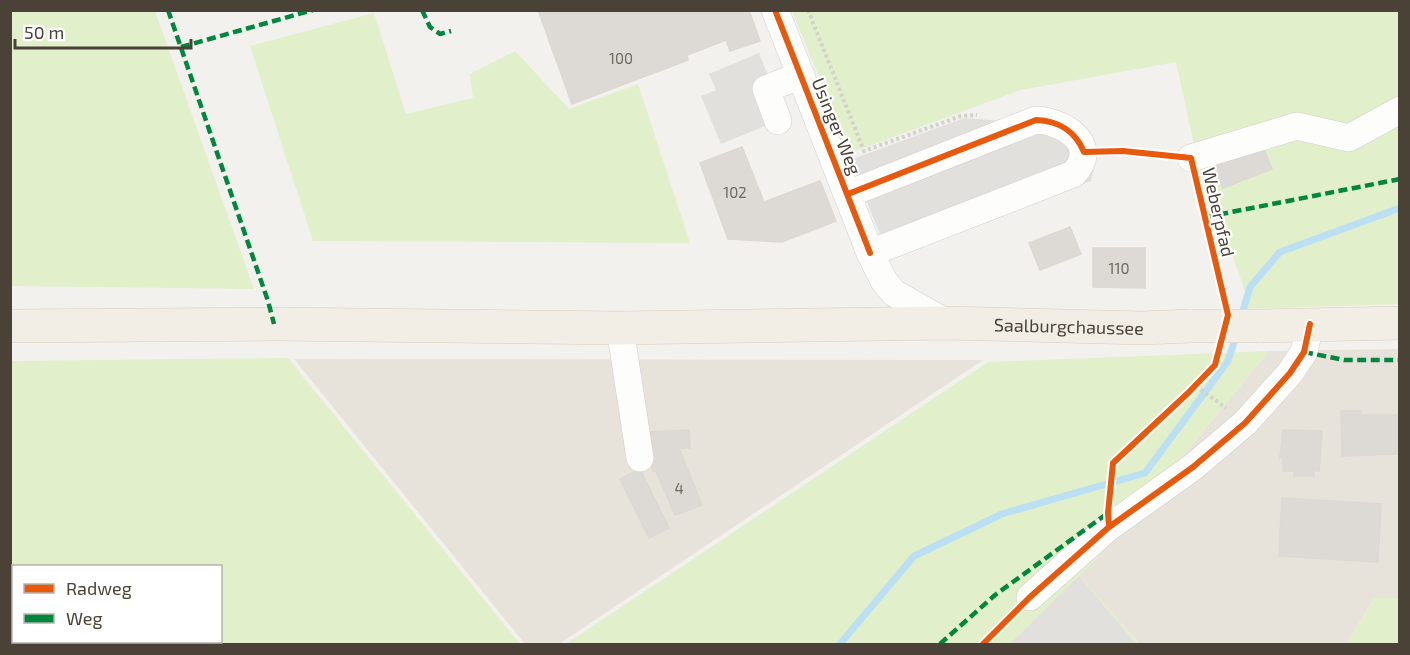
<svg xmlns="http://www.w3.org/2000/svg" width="1410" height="655" font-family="'Exo 2',sans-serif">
<rect width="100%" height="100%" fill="#f3f1ed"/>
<!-- residential -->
<path fill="#e7e2da" d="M 1399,349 L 1399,598 L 1374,598 L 1346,644 L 1140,644 L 1079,576 L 1113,541 L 1269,351 Z
M 294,359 L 983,360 L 559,644 L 525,644 Z"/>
<!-- green -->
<path fill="#e2efcb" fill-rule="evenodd" d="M 11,10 L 155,11 L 254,289 L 11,286 Z
M 792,11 L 1399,11 L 1399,304 L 1245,309 L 1245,292 L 1193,140 L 1176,62 L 1021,90 L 850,153 Z
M 374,13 L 406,114 L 473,98 L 470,74 L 515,51 L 569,109 L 638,84 L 690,243 L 313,241 L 250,46 Z
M 1269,351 L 1113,541 L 1080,576 L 1140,644 L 566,644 L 988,362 Z
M 288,358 L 520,644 L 11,644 L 11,361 ZM 14,566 L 220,566 L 220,642 L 14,642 Z
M 1374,598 L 1399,598 L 1399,644 L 1346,644 Z"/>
<!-- parking -->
<path fill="#e2e0dc" d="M 759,53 L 785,118 L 721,144 L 701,96 L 716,90 L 709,74 Z
M 964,118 L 1003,121 L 1090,140 L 1097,153 L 1091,181 L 889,257 L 850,160 Z
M 1079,576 L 1136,644 L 1010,644 Z"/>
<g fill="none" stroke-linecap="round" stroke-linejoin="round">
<!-- stream -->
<path stroke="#bbe0f3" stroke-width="7" d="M 1241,317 L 1250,287 L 1280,252 L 1400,208
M 840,644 L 914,556 L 1002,514 L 1145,473 L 1228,361 L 1236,336"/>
</g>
<!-- building -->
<path fill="#dddad5" stroke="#dcd8d2" stroke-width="1.5" d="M 538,10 L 749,10 L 760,41 L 730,51 L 726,40 L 687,55 L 688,60 L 572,104 Z
M 1262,145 L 1272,169 L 1223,188 L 1213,164 Z
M 742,147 L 764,202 L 820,181 L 836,221 L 782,242 L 728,239 L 700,163 Z
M 1070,227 L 1081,254 L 1040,270 L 1029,243 Z
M 1093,248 L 1145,248 L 1145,288 L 1093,287 Z
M 1341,411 L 1361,411 L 1361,415 L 1400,415 L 1400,454 L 1342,456 Z
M 689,430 L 690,448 L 679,448 L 702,505 L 675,515 L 656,471 L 653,471 L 648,453 L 648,432 Z
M 1283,430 L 1322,431 L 1319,471 L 1314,470 L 1314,476 L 1294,476 L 1294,471 L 1283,471 L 1283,458 L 1280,458 Z
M 640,469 L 669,528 L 649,538 L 620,479 Z
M 1282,498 L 1381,504 L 1378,562 L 1279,556 Z"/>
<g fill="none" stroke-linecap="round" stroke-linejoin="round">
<defs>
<path id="minor" d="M 775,10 L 870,253 L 884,281 L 894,293 L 947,323
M 778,121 L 766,89 L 801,75
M 1191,158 L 1297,126 L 1349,138 L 1400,110
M 848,194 L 1036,120 C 1065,121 1101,146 1073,174 L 870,253
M 620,328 L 640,458
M 1030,597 L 1109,527 L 1193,467 L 1245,423 L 1290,373 L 1304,352 L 1310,324"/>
<g id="major">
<path id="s1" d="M 10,326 L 274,324 L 620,328 L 947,323 L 1142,328 L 1192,326"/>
<path d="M 1258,326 L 1400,323"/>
</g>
</defs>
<!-- minor casing -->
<use href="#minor" stroke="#d1ceca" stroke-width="28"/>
<!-- major casing -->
<use href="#major" stroke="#d7ccb9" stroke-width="34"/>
<!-- path -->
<path stroke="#d3d1cb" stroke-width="4" stroke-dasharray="3 3" stroke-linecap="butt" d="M 808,10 L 864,151 L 961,116 L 977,115
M 1107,152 L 1123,151 L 1168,156
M 1197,181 L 1224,299
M 1196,386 L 1226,408
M 1110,496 L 1113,463 L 1188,393 L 1215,365 L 1218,353"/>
<!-- minor -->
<use href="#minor" stroke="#fdfdfc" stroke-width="27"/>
<!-- major -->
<use href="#major" stroke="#f2eee5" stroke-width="33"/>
<defs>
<path id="major-bridge" d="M 1192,326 L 1258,326"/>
</defs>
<!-- major-bridge casing -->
<use href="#major-bridge" stroke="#d7ccb9" stroke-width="34" stroke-linecap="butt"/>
<!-- major-bridge -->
<use href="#major-bridge" stroke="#f2eee5" stroke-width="33"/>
<!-- quiet -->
<path stroke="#00873e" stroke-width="4.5" stroke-dasharray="9 4.5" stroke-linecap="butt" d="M 168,10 L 268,301 L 274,324
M 422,10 L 430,27 L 440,34 L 451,31
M 181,47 L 313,10
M 1206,217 L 1400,179
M 1304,352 L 1344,360 L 1400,360
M 940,644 L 995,595 L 1108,513"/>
<defs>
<path id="cycleway" d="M 775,10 L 870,253
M 848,194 L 1036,120 C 1060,121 1075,131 1084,152 L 1123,151 L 1191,158 L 1228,315 L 1215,365 L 1188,393 L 1113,463 L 1108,513 L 1109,527
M 983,644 L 1030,597 L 1109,527 L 1193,467 L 1245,423 L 1290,373 L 1304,352 L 1310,324"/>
</defs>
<!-- cycleway casing -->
<use href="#cycleway" stroke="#fff" stroke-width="10"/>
<!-- cycleway -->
<use href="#cycleway" stroke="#e8590c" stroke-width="6"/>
</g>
<g text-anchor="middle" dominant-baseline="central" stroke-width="4.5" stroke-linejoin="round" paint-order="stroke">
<!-- number labels -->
<g font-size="15" fill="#70695f">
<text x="621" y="58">100</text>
<text x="735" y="192">102</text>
<text x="1119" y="268">110</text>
<text x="679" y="488">4</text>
</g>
<!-- street labels -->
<g font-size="18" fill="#4b4237" stroke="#fff">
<text transform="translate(837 126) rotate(68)">Usinger Weg</text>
<text transform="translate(1219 212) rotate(77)">Weberpfad</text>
<text stroke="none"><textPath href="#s1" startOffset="1059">Saalburgchaussee</textPath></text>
</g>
</g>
<!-- border -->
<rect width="1410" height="655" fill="none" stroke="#4b4237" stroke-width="24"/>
<!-- legend -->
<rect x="12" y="565" width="210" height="78" fill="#ffffff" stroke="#b7b3af" stroke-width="1.5"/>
<rect x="24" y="584" width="30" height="9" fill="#e8590c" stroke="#b7b3af" stroke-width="1.5"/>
<text x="66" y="595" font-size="18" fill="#4b4237">Radweg</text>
<rect x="24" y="614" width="30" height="9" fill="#00873e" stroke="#b7b3af" stroke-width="1.5"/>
<text x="66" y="625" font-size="18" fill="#4b4237">Weg</text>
<!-- scale -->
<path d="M15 39v9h176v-9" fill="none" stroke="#4b4237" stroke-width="3"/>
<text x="24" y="39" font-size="18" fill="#4b4237" stroke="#ffffff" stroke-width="4.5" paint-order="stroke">50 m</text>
</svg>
